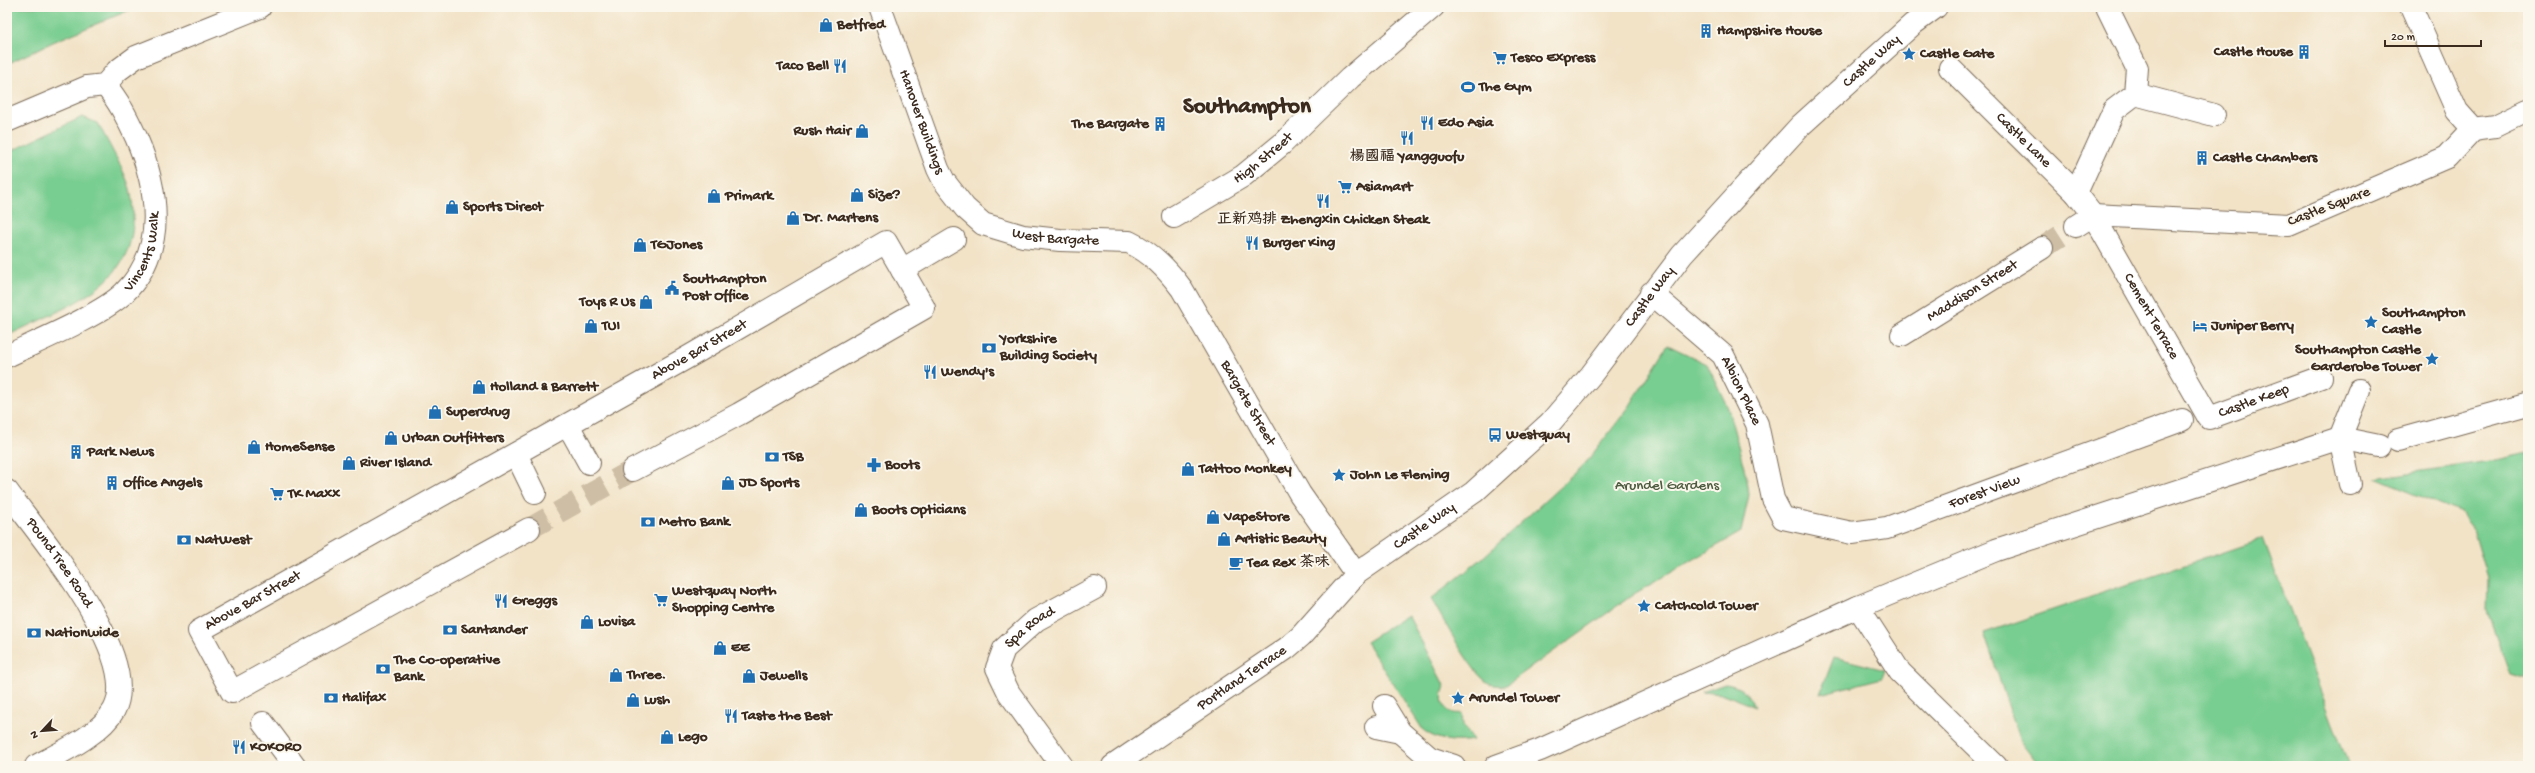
<svg xmlns="http://www.w3.org/2000/svg" width="2535" height="773" font-family="'Gochi Hand','LXGW WenKai TC',sans-serif">
<rect width="100%" height="100%" fill="#fbf7ec"/>
<filter id="ink" filterUnits="userSpaceOnUse"><feTurbulence type="fractalNoise" baseFrequency=".025" numOctaves="2"/><feDisplacementMap in="SourceGraphic" scale="8" xChannelSelector="R" yChannelSelector="G"/><feConvolveMatrix kernelMatrix="1 2 1 2 8 2 1 2 1" color-interpolation-filters="sRGB"/></filter>
<filter id="wash" filterUnits="userSpaceOnUse"><feTurbulence type="fractalNoise" baseFrequency=".012" numOctaves="4" result="noise"/><feDisplacementMap in="SourceGraphic" scale="16" xChannelSelector="R" yChannelSelector="G"/><feGaussianBlur stdDeviation="0.9" result="paint"/><feColorMatrix in="noise" values="0 0 0 0 0 0 0 0 0 0 0 0 0 0 0 0 0 1.4 0 .05"/><feComposite in="paint" operator="in"/></filter>
<g filter="url(#wash)">
<rect width="100%" height="100%" fill="#f2e3c7"/>
<!-- green -->
<path fill="#78cd90" stroke="#5a7c57" d="M 7,7 L 137,7 L 53,42 L 7,64 Z
M 82,117 L 98,123 C 106,139 126,173 130,189 C 150,283 74,302 7,336 L 7,153 Z
M 1668,345 L 1707,364 L 1728,408 L 1747,479 L 1749,495 L 1741,532 L 1634,594 L 1505,686 C 1500,685 1494,686 1490,684 C 1471,674 1443,618 1431,599 L 1479,561 L 1584,465 L 1629,407 Z
M 2528,453 L 2528,678 L 2527,679 L 2510,674 L 2487,611 L 2488,579 L 2473,529 L 2461,513 L 2375,478 L 2496,460 Z
M 2263,539 L 2349,766 L 2039,766 L 2020,741 L 1984,633 Z
M 1408,615 L 1445,687 C 1438,701 1445,716 1462,713 L 1463,725 L 1473,740 C 1456,743 1437,741 1423,730 L 1366,642 Z
M 1834,657 L 1885,670 L 1882,678 L 1820,694 Z
M 1725,684 C 1739,685 1748,693 1754,706 L 1723,694 L 1702,692 Z"/>
</g>
<g filter="url(#ink)">
<g fill="none" stroke-linecap="round" stroke-linejoin="round">
<!-- pedestrian-tunnel -->
<path stroke="#cdbea5" stroke-width="22" stroke-dasharray="22 11" stroke-linecap="butt" d="M 529,529 L 633,470"/>
<!-- minor-tunnel -->
<path stroke="#cdbea5" stroke-width="22" stroke-dasharray="22 11" stroke-linecap="butt" d="M 2042,248 L 2076,226"/>
<defs>
<g id="pedestrian">
<path id="s1" d="M 1174,217 L 1243,176 L 1282,144 L 1350,78 L 1433,7"/>
<path d="M 902,270 L 954,239"/>
<path d="M 568,425 L 589,463"/>
<path d="M 516,454 L 535,493"/>
<path d="M 2350,484 L 2340,438 L 2359,390"/>
<path id="s2" d="M 529,529 L 232,692 L 199,631 L 690,356 L 886,242 L 924,308 L 739,414 L 633,470"/>
<path d="M 1858,607 L 1900,672 L 1996,766"/>
<path d="M 1384,706 L 1400,732 L 1430,758 L 1454,766"/>
<path d="M 1376,727 L 1400,732"/>
<path d="M 1496,766 L 1540,750 L 1858,607 L 1996,550 L 2340,438 L 2379,446"/>
</g>
<g id="minor">
<path id="s3" d="M 880,7 L 938,169 L 944,181 L 965,208 L 983,224 L 1023,236 L 1060,240 L 1129,242 C 1152,253 1167,269 1182,289 L 1300,494 L 1356,574"/>
<path d="M 2411,7 L 2457,111 L 2473,129"/>
<path id="s4" d="M 1950,68 L 2076,193 L 2093,215 L 2209,418 L 2321,377"/>
<path d="M 2135,94 L 2214,115"/>
<path d="M 7,121 L 87,87 L 105,85 L 117,71 L 136,57 L 260,7"/>
<path d="M 2473,129 L 2495,126 L 2528,110"/>
<path d="M 2076,193 L 2114,110 L 2135,94 L 2137,68 L 2107,7"/>
<path d="M 2093,215 L 2289,225 L 2447,157 L 2473,129"/>
<path d="M 2076,226 L 2093,215"/>
<path id="s5" d="M 1651,293 L 1723,355 L 1757,424 L 1773,499 L 1783,518 L 1852,533 L 1887,528 L 2182,420"/>
<path id="s6" d="M 1902,335 L 2042,248"/>
<path id="s7" d="M 7,356 C 38,341 101,315 124,293 C 168,250 158,188 136,137 C 127,118 119,101 105,85"/>
<path d="M 2398,440 L 2528,404"/>
<path id="s8" d="M 7,491 C 38,534 143,656 114,710 C 101,734 60,753 36,766"/>
<path d="M 263,723 L 295,766"/>
<path id="s9" d="M 1062,766 L 1009,693 L 997,668 L 1004,649 L 1036,620 L 1095,588"/>
<path id="s10" d="M 1113,766 L 1287,648 L 1301,636 L 1356,574 L 1474,492 L 1550,423 L 1591,375 L 1682,255 L 1800,126 L 1913,24 L 1936,7"/>
</g>
</defs>
<!-- pedestrian casing -->
<use href="#pedestrian" stroke="#7b6b59" stroke-width="24"/>
<!-- minor casing -->
<use href="#minor" stroke="#7b6b59" stroke-width="24"/>
<!-- pedestrian -->
<use href="#pedestrian" stroke="#fff" stroke-width="22"/>
<!-- minor -->
<use href="#minor" stroke="#fff" stroke-width="22"/>
</g>
</g>
<!-- icons -->
<defs>
<symbol id="shop-bare" viewBox="-9 -9 18 18"><path d="M-5-2.5h2.3a2.7 3.5 0 0 1 5.4 0H5L5.5 6h-11ZM-1.5-2.5h3a1.5 2.3 0 0 0-3 0Z" fill="#1f6fb2" stroke="#fbf7ec" stroke-width="2.5" paint-order="stroke"/></symbol>
<symbol id="building-bare" viewBox="-9 -9 18 18"><path d="M-4-6H4V6H1V3H-1V6H-4ZM-2.5-4.3h1.7v1.8h-1.7ZM.8-4.3h1.7v1.8H.8ZM-2.5-1h1.7V.8h-1.7ZM.8-1h1.7V.8H.8Z" fill="#1f6fb2" stroke="#fbf7ec" stroke-width="2.5" paint-order="stroke"/></symbol>
<symbol id="sight-bare" viewBox="-9 -9 18 18"><path d="M0-6L1.8-2.2L6-1.7L2.9 1.2L3.7 5.4L0 3.3L-3.7 5.4L-2.9 1.2L-6-1.7L-1.8-2.2Z" fill="#1f6fb2" stroke="#fbf7ec" stroke-width="2.5" paint-order="stroke"/></symbol>
<symbol id="supermarket-bare" viewBox="-9 -9 18 18"><path d="M-6-5.5h2.5l.6 2H6L4.5 2H-2.5L-4.4-4H-6ZM-1.5 3.2a1.3 1.3 0 1 0 .1 0ZM3 3.2a1.3 1.3 0 1 0 .1 0Z" fill="#1f6fb2" stroke="#fbf7ec" stroke-width="2.5" paint-order="stroke"/></symbol>
<symbol id="restaurant-bare" viewBox="-9 -9 18 18"><path d="M-5-6h1v4h1v-4h1v4h1v-4h1v5L-1.5 .5V6h-2V.5L-5-1ZM5-6V6H3V1.5H1.5Q1.5-4 5-6Z" fill="#1f6fb2" stroke="#fbf7ec" stroke-width="2.5" paint-order="stroke"/></symbol>
<symbol id="stadium-bare" viewBox="-9 -9 18 18"><path d="M0-5a6.5 5 0 1 0 0 10a6.5 5 0 1 0 0-10ZM-3.5-1.8h7v3.6h-7Z" fill="#1f6fb2" stroke="#fbf7ec" stroke-width="2.5" paint-order="stroke"/></symbol>
<symbol id="civic-bare" viewBox="-9 -9 18 18"><path d="M-.6-6.5H3V-4.5H.6V-3L4-1V1h2V6H-6V1h2V-1L-.6-3ZM-1.2 2.5V6h2.4V2.5Z" fill="#1f6fb2" stroke="#fbf7ec" stroke-width="2.5" paint-order="stroke"/></symbol>
<symbol id="hotel-bare" viewBox="-9 -9 18 18"><path d="M-6-4.5h1.5V1H6V5H4.5V3h-9V5H-6ZM-4 0a1.8 1.8 0 1 1 3.6 0ZM.5 0V-2.5h3Q6-2.5 6 0Z" fill="#1f6fb2" stroke="#fbf7ec" stroke-width="2.5" paint-order="stroke"/></symbol>
<symbol id="bank-bare" viewBox="-9 -9 18 18"><path d="M-6-4H6V4H-6ZM0-2.3a2.3 2.3 0 1 0 0 4.6a2.3 2.3 0 1 0 0-4.6Z" fill="#1f6fb2" stroke="#fbf7ec" stroke-width="2.5" paint-order="stroke"/></symbol>
<symbol id="bus-bare" viewBox="-9 -9 18 18"><path d="M-5-6H5V4H4V6H2V4H-2V6H-4V4H-5ZM-3.5-4V0h7V-4ZM-3.5 1.2v1.5H-2V1.2ZM2 1.2v1.5H3.5V1.2Z" fill="#1f6fb2" stroke="#fbf7ec" stroke-width="2.5" paint-order="stroke"/></symbol>
<symbol id="pharmacy-bare" viewBox="-9 -9 18 18"><path d="M-2-6h4v4h4v4h-4v4h-4v-4h-4v-4h4Z" fill="#1f6fb2" stroke="#fbf7ec" stroke-width="2.5" paint-order="stroke"/></symbol>
<symbol id="cafe-bare" viewBox="-9 -9 18 18"><path d="M-5.5-4.5H6V0H3Q3 3.5 0 3.5H-2.5Q-5.5 3.5-5.5 0ZM3-3.2v2h1.7v-2ZM-6 4.5H4V6H-6Z" fill="#1f6fb2" stroke="#fbf7ec" stroke-width="2.5" paint-order="stroke"/></symbol>
</defs>
<g fill-rule="evenodd">
<use href="#shop-bare" x="816" y="15" width="20" height="20"/>
<use href="#building-bare" x="1696" y="21" width="20" height="20"/>
<use href="#building-bare" x="2294" y="42" width="20" height="20"/>
<use href="#sight-bare" x="1899" y="44" width="20" height="20"/>
<use href="#supermarket-bare" x="1490" y="48" width="20" height="20"/>
<use href="#restaurant-bare" x="830" y="56" width="20" height="20"/>
<use href="#stadium-bare" x="1458" y="77" width="20" height="20"/>
<use href="#restaurant-bare" x="1417" y="113" width="20" height="20"/>
<use href="#building-bare" x="1150" y="114" width="20" height="20"/>
<use href="#shop-bare" x="852" y="121" width="20" height="20"/>
<use href="#restaurant-bare" x="1397" y="128" width="20" height="20"/>
<use href="#building-bare" x="2192" y="148" width="20" height="20"/>
<use href="#supermarket-bare" x="1335" y="177" width="20" height="20"/>
<use href="#shop-bare" x="847" y="185" width="20" height="20"/>
<use href="#shop-bare" x="704" y="186" width="20" height="20"/>
<use href="#restaurant-bare" x="1313" y="191" width="20" height="20"/>
<use href="#shop-bare" x="442" y="197" width="20" height="20"/>
<use href="#shop-bare" x="783" y="208" width="20" height="20"/>
<use href="#restaurant-bare" x="1242" y="233" width="20" height="20"/>
<use href="#shop-bare" x="630" y="235" width="20" height="20"/>
<use href="#civic-bare" x="662" y="278" width="20" height="20"/>
<use href="#shop-bare" x="636" y="292" width="20" height="20"/>
<use href="#sight-bare" x="2361" y="312" width="20" height="20"/>
<use href="#shop-bare" x="581" y="316" width="20" height="20"/>
<use href="#hotel-bare" x="2190" y="316" width="20" height="20"/>
<use href="#bank-bare" x="979" y="338" width="20" height="20"/>
<use href="#sight-bare" x="2422" y="349" width="20" height="20"/>
<use href="#restaurant-bare" x="920" y="362" width="20" height="20"/>
<use href="#shop-bare" x="469" y="377" width="20" height="20"/>
<use href="#shop-bare" x="425" y="402" width="20" height="20"/>
<use href="#bus-bare" x="1485" y="425" width="20" height="20"/>
<use href="#shop-bare" x="381" y="428" width="20" height="20"/>
<use href="#shop-bare" x="244" y="437" width="20" height="20"/>
<use href="#building-bare" x="66" y="442" width="20" height="20"/>
<use href="#bank-bare" x="762" y="447" width="20" height="20"/>
<use href="#shop-bare" x="339" y="453" width="20" height="20"/>
<use href="#pharmacy-bare" x="864" y="455" width="20" height="20"/>
<use href="#shop-bare" x="1178" y="459" width="20" height="20"/>
<use href="#sight-bare" x="1329" y="465" width="20" height="20"/>
<use href="#building-bare" x="102" y="473" width="20" height="20"/>
<use href="#shop-bare" x="718" y="473" width="20" height="20"/>
<use href="#supermarket-bare" x="267" y="484" width="20" height="20"/>
<use href="#shop-bare" x="851" y="500" width="20" height="20"/>
<use href="#shop-bare" x="1203" y="507" width="20" height="20"/>
<use href="#bank-bare" x="638" y="512" width="20" height="20"/>
<use href="#shop-bare" x="1214" y="529" width="20" height="20"/>
<use href="#bank-bare" x="174" y="530" width="20" height="20"/>
<use href="#cafe-bare" x="1226" y="553" width="20" height="20"/>
<use href="#supermarket-bare" x="651" y="590" width="20" height="20"/>
<use href="#restaurant-bare" x="491" y="591" width="20" height="20"/>
<use href="#sight-bare" x="1634" y="596" width="20" height="20"/>
<use href="#shop-bare" x="577" y="612" width="20" height="20"/>
<use href="#bank-bare" x="440" y="620" width="20" height="20"/>
<use href="#bank-bare" x="24" y="623" width="20" height="20"/>
<use href="#shop-bare" x="710" y="638" width="20" height="20"/>
<use href="#bank-bare" x="373" y="659" width="20" height="20"/>
<use href="#shop-bare" x="606" y="665" width="20" height="20"/>
<use href="#shop-bare" x="739" y="666" width="20" height="20"/>
<use href="#bank-bare" x="321" y="688" width="20" height="20"/>
<use href="#sight-bare" x="1448" y="688" width="20" height="20"/>
<use href="#shop-bare" x="623" y="690" width="20" height="20"/>
<use href="#restaurant-bare" x="721" y="706" width="20" height="20"/>
<use href="#shop-bare" x="657" y="727" width="20" height="20"/>
<use href="#restaurant-bare" x="229" y="737" width="20" height="20"/>
</g>
<g text-anchor="middle" dominant-baseline="central" stroke-width="4" stroke-linejoin="round" paint-order="stroke">
<!-- poi labels -->
<g font-size="15" font-weight="bold" fill="#3b2a1e" stroke="#fbf7ec" text-anchor="start">
<text x="837" y="25">Betfred</text>
<text x="1717" y="31">Hampshire House</text>
<text x="2293" y="52" text-anchor="end">Castle House</text>
<text x="1920" y="54">Castle Gate</text>
<text x="1511" y="58">Tesco Express</text>
<text x="829" y="66" text-anchor="end">Taco Bell</text>
<text x="1479" y="87">The Gym</text>
<text x="1438" y="123">Edo Asia</text>
<text x="1149" y="124" text-anchor="end">The Bargate</text>
<text x="851" y="131" text-anchor="end">Rush Hair</text>
<text x="1407" y="157" text-anchor="middle">楊國福 Yangguofu</text>
<text x="2213" y="158">Castle Chambers</text>
<text x="1356" y="187">Asiamart</text>
<text x="868" y="195">Size?</text>
<text x="725" y="196">Primark</text>
<text x="463" y="207">Sports Direct</text>
<text x="804" y="218">Dr. Martens</text>
<text x="1323" y="220" text-anchor="middle">正新鸡排 Zhengxin Chicken Steak</text>
<text x="1263" y="243">Burger King</text>
<text x="651" y="245">TGJones</text>
<text x="683" y="279">Southampton<tspan x="683" dy="17">Post Office</tspan></text>
<text x="635" y="302" text-anchor="end">Toys R Us</text>
<text x="2382" y="313">Southampton<tspan x="2382" dy="17">Castle</tspan></text>
<text x="602" y="326">TUI</text>
<text x="2211" y="326">Juniper Berry</text>
<text x="1000" y="339">Yorkshire<tspan x="1000" dy="17">Building Society</tspan></text>
<text x="2421" y="350" text-anchor="end">Southampton Castle<tspan x="2421" dy="17">Garderobe Tower</tspan></text>
<text x="941" y="372">Wendy's</text>
<text x="490" y="387">Holland &amp; Barrett</text>
<text x="446" y="412">Superdrug</text>
<text x="1506" y="435">Westquay</text>
<text x="402" y="438">Urban Outfitters</text>
<text x="265" y="447">HomeSense</text>
<text x="87" y="452">Park News</text>
<text x="783" y="457">TSB</text>
<text x="360" y="463">River Island</text>
<text x="885" y="465">Boots</text>
<text x="1199" y="469">Tattoo Monkey</text>
<text x="1350" y="475">John Le Fleming</text>
<text x="123" y="483">Office Angels</text>
<text x="739" y="483">JD Sports</text>
<text x="288" y="494">TK Maxx</text>
<text x="872" y="510">Boots Opticians</text>
<text x="1224" y="517">VapeStore</text>
<text x="659" y="522">Metro Bank</text>
<text x="1235" y="539">Artistic Beauty</text>
<text x="195" y="540">NatWest</text>
<text x="1247" y="563">Tea Rex 茶味</text>
<text x="672" y="591">Westquay North<tspan x="672" dy="17">Shopping Centre</tspan></text>
<text x="512" y="601">Greggs</text>
<text x="1655" y="606">Catchcold Tower</text>
<text x="598" y="622">Lovisa</text>
<text x="461" y="630">Santander</text>
<text x="45" y="633">Nationwide</text>
<text x="731" y="648">EE</text>
<text x="394" y="660">The Co-operative<tspan x="394" dy="17">Bank</tspan></text>
<text x="627" y="675">Three.</text>
<text x="760" y="676">Jewells</text>
<text x="342" y="698">Halifax</text>
<text x="1469" y="698">Arundel Tower</text>
<text x="644" y="700">Lush</text>
<text x="742" y="716">Taste the Best</text>
<text x="678" y="737">Lego</text>
<text x="250" y="747">KOKORO</text>
</g>
<!-- street labels -->
<g font-size="15" fill="#3b2a1e" stroke="#fbf7ec">
<text stroke="none"><textPath href="#s10" startOffset="1043">Castle Way</textPath></text>
<text stroke="none"><textPath href="#s3" startOffset="122">Hanover Buildings</textPath></text>
<text stroke="none"><textPath href="#s4" startOffset="103">Castle Lane</textPath></text>
<text stroke="none"><textPath href="#s1" startOffset="107">High Street</textPath></text>
<text transform="translate(2329 207) rotate(-21)">Castle Square</text>
<text stroke="none"><textPath href="#s3" startOffset="318">West Bargate</textPath></text>
<text stroke="none"><textPath href="#s7" startOffset="180">Vincents Walk</textPath></text>
<text stroke="none"><textPath href="#s6" startOffset="83">Maddison Street</textPath></text>
<text stroke="none"><textPath href="#s10" startOffset="719">Castle Way</textPath></text>
<text stroke="none"><textPath href="#s4" startOffset="322">Cement Terrace</textPath></text>
<text stroke="none"><textPath href="#s2" startOffset="982">Above Bar Street</textPath></text>
<text stroke="none"><textPath href="#s5" startOffset="135">Albion Place</textPath></text>
<text stroke="none"><textPath href="#s4" startOffset="487">Castle Keep</textPath></text>
<text stroke="none"><textPath href="#s3" startOffset="595">Bargate Street</textPath></text>
<text stroke="none"><textPath href="#s5" startOffset="480">Forest View</textPath></text>
<text stroke="none"><textPath href="#s10" startOffset="395">Castle Way</textPath></text>
<text stroke="none"><textPath href="#s8" startOffset="89">Pound Tree Road</textPath></text>
<text stroke="none"><textPath href="#s2" startOffset="470">Above Bar Street</textPath></text>
<text stroke="none"><textPath href="#s9" startOffset="172">Spa Road</textPath></text>
<text stroke="none"><textPath href="#s10" startOffset="156">Portland Terrace</textPath></text>
</g>
<!-- park labels -->
<g font-size="15" fill="#4d5b40" stroke="#fbf7ec">
<text x="1667" y="486">Arundel Gardens</text>
</g>
<!-- town labels -->
<g font-size="23" font-weight="bold" fill="#3b2a1e" stroke="#fbf7ec">
<text x="1247" y="107">Southampton</text>
</g>
</g>
<!-- margin -->
<rect width="2535" height="773" fill="none" stroke="#fbf7ec" stroke-width="24"/>
<!-- north arrow -->
<g transform="translate(42 731) rotate(244)" stroke="#fbf7ec" stroke-width="3" paint-order="stroke">
<path d="M0-3L7 15L0 10L-7 15Z" fill="#3b2a1e"/>
<text y="-6" font-size="11" font-weight="bold" text-anchor="middle" fill="#3b2a1e">N</text>
</g>
<!-- scale -->
<path d="M2385 40v6h96v-6" fill="none" stroke="#3b2a1e" stroke-width="2"/>
<text x="2391" y="40" font-size="12" fill="#3b2a1e" stroke="#fbf7ec" stroke-width="3" paint-order="stroke">20 m</text>
</svg>
